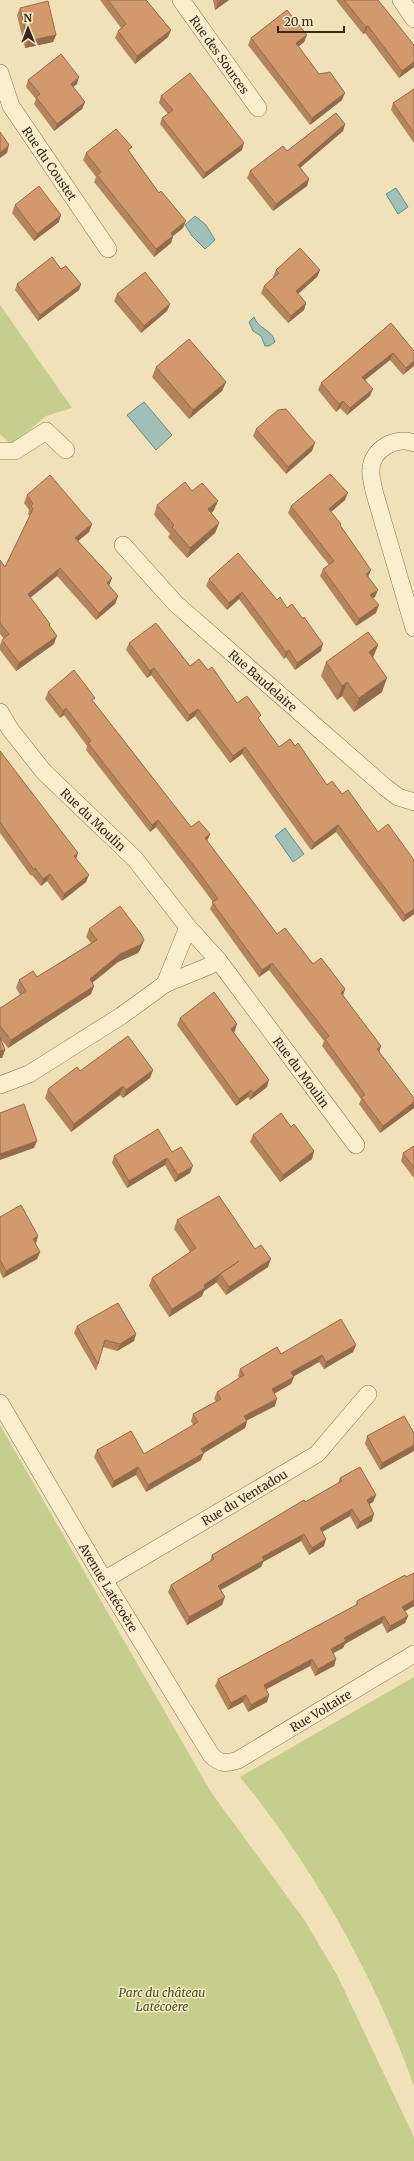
<svg xmlns="http://www.w3.org/2000/svg" width="414" height="2161" font-family="Merriweather,serif">
<rect width="100%" height="100%" fill="#f0e1b9"/>
<!-- green -->
<path fill="#c5ce8d" d="M 0,305 L 72,408 L 46,416 L 12,445 L 0,434 Z
M 0,1425 L 211,1792 L 305,1921 L 337,1975 L 414,2137 L 414,2161 L 0,2161 Z
M 414,1677 L 414,2086 C 374,1975 314,1868 240,1777 Z"/>
<!-- water -->
<path fill="#9ec0b7" stroke="#668e85" d="M 396,188 L 408,207 L 398,214 L 386,194 Z
M 195,216 L 206,225 L 215,240 L 205,249 L 192,236 L 185,225 Z
M 254,317 C 258,329 272,329 275,342 L 269,346 L 265,346 L 261,336 L 253,331 L 249,322 Z
M 144,402 L 172,435 L 156,450 L 127,415 Z
M 285,828 L 304,854 L 293,862 L 275,836 Z"/>
<g fill="none" stroke-linecap="round" stroke-linejoin="round">
<defs>
<g id="street">
<path id="s1" d="M 181,0 L 258,108"/>
<path d="M 401,0 L 414,19"/>
<path id="s2" d="M 0,73 L 11,106 L 108,249"/>
<path d="M 414,443 C 396,436 372,449 371,469 C 370,476 373,484 374,491 L 414,628"/>
<path d="M 0,451 L 15,451 L 46,431 L 66,450"/>
<path id="s3" d="M 123,545 L 176,604 L 385,787 L 398,797 L 414,802"/>
<path id="s4" d="M 0,712 L 10,729 L 44,772 L 135,859 L 188,927 L 218,960 L 356,1145"/>
<path d="M 165,984 L 188,927"/>
<path d="M 0,1085 L 29,1074 L 121,1016 L 165,984 L 209,966 L 218,960"/>
<path id="s5" d="M 0,1403 L 104,1580 L 211,1755 C 220,1764 226,1764 238,1760 L 414,1654"/>
<path id="s6" d="M 104,1580 L 317,1454 L 368,1394"/>
</g>
</defs>
<!-- street casing -->
<use href="#street" stroke="#887053" stroke-width="18"/>
<!-- street -->
<use href="#street" stroke="#fbeecd" stroke-width="17"/>
</g>
<!-- wall -->
<path fill="#b4845d" d="M 100,0 L 146,0 L 171,30 L 168,37 L 135,64 L 115,38 L 118,31 L 121,28 Z
M 213,0 L 229,0 L 215,10 Z
M 336,0 L 378,0 L 414,45 L 414,67 L 399,78 L 365,33 L 363,34 Z
M 20,8 L 56,35 L 53,42 L 25,48 L 17,15 Z
M 307,35 L 304,42 L 298,47 L 319,74 L 342,100 L 310,125 L 248,45 L 251,38 Z
M 28,80 L 77,84 L 73,87 L 85,102 L 82,109 L 54,131 L 34,104 L 36,99 L 26,87 Z
M 414,89 L 414,143 L 391,110 L 393,103 Z
M 161,96 L 242,150 L 203,179 L 160,124 L 162,118 L 168,114 L 159,103 Z
M 345,124 L 343,131 L 300,168 L 309,179 L 307,186 L 273,211 L 247,178 L 250,171 L 287,151 Z
M 130,152 L 183,228 L 173,236 L 171,243 L 154,257 L 94,182 L 96,177 L 83,160 L 86,153 Z
M 15,205 L 59,222 L 34,241 L 12,213 Z
M 61,269 L 81,284 L 79,290 L 38,321 L 15,290 L 17,284 Z
M 276,270 L 320,270 L 317,277 L 298,294 L 306,303 L 304,310 L 288,323 L 261,293 L 264,286 L 274,277 L 273,277 Z
M 117,294 L 170,304 L 167,311 L 141,333 L 114,301 Z
M 391,323 L 414,351 L 403,375 L 390,360 L 365,380 L 370,396 L 347,415 L 340,408 L 336,412 L 318,390 L 321,383 Z
M 156,367 L 226,382 L 222,391 L 189,419 L 152,377 Z
M 256,429 L 312,451 L 286,474 L 253,436 Z
M 192,491 L 214,510 L 211,513 L 219,523 L 215,533 L 187,558 L 168,537 L 170,534 L 154,515 L 157,505 Z
M 27,495 L 92,524 L 89,532 L 78,541 L 109,586 L 118,596 L 115,604 L 96,620 L 57,576 L 30,598 L 50,624 L 50,626 L 54,644 L 16,671 L 0,650 L 0,645 L 2,640 L 4,639 L 0,634 L 0,560 L 5,567 L 30,516 L 28,514 L 29,510 L 24,503 Z
M 345,500 L 331,512 L 340,525 L 368,577 L 375,597 L 373,598 L 376,613 L 356,626 L 320,576 L 323,569 L 329,565 L 288,513 L 291,506 Z
M 209,579 L 277,600 L 287,608 L 321,651 L 295,670 L 286,657 L 284,659 L 239,599 L 227,610 L 206,586 Z
M 129,643 L 190,666 L 208,670 L 237,703 L 259,720 L 279,747 L 295,746 L 327,785 L 342,794 L 378,832 L 411,856 L 414,860 L 414,914 L 403,922 L 336,832 L 311,850 L 242,754 L 230,763 L 195,716 L 187,722 L 151,675 L 147,678 L 126,650 Z
M 378,645 L 373,658 L 382,692 L 354,712 L 342,696 L 337,700 L 321,676 L 326,662 Z
M 48,692 L 94,702 L 191,827 L 210,834 L 207,841 L 277,934 L 345,989 L 343,995 L 379,1052 L 414,1098 L 414,1108 L 380,1133 L 359,1104 L 361,1099 L 322,1046 L 324,1041 L 269,970 L 259,977 L 210,909 L 213,902 L 195,878 L 156,827 L 150,832 L 86,750 L 87,746 L 64,715 L 60,718 L 45,699 Z
M 0,751 L 76,859 L 86,882 L 62,901 L 47,881 L 41,886 L 32,875 L 31,876 L 0,833 Z
M 89,929 L 141,948 L 138,953 L 118,962 L 92,983 L 94,986 L 91,994 L 8,1048 L 1,1039 L 5,1050 L 2,1058 L 0,1058 L 0,1008 L 2,1007 L 20,995 L 16,988 L 19,980 L 37,977 L 91,943 L 86,937 Z
M 180,1018 L 235,1031 L 234,1032 L 267,1087 L 250,1100 L 248,1097 L 236,1106 L 177,1025 Z
M 153,1070 L 150,1078 L 123,1098 L 120,1095 L 71,1132 L 45,1098 L 48,1089 L 80,1071 Z
M 291,1127 L 314,1151 L 312,1159 L 280,1182 L 250,1142 L 253,1135 Z
M 414,1146 L 414,1178 L 401,1161 L 403,1153 Z
M 172,1152 L 190,1173 L 175,1182 L 165,1165 L 127,1188 L 112,1163 L 114,1156 Z
M 0,1217 L 38,1236 L 36,1243 L 35,1244 L 40,1252 L 37,1259 L 3,1278 L 0,1272 Z
M 177,1220 L 268,1267 L 226,1295 L 217,1283 L 217,1282 L 204,1291 L 202,1296 L 169,1317 L 149,1286 L 152,1278 L 190,1252 L 174,1229 Z
M 77,1326 L 136,1334 L 134,1341 L 117,1351 L 103,1347 L 96,1371 L 74,1333 Z
M 356,1345 L 353,1352 L 324,1369 L 319,1362 L 294,1376 L 291,1384 L 274,1394 L 275,1406 L 247,1420 L 247,1421 L 245,1428 L 203,1453 L 201,1460 L 146,1492 L 136,1475 L 112,1488 L 94,1457 L 97,1450 L 144,1454 L 193,1425 L 191,1421 L 193,1414 L 216,1401 L 214,1399 L 217,1392 L 239,1378 L 238,1376 L 240,1369 L 281,1354 Z
M 414,1433 L 414,1451 L 380,1470 L 365,1444 L 367,1436 Z
M 340,1478 L 376,1495 L 373,1502 L 369,1504 L 372,1521 L 357,1529 L 350,1516 L 322,1532 L 324,1546 L 309,1555 L 301,1541 L 263,1562 L 261,1567 L 221,1590 L 222,1605 L 187,1625 L 168,1592 L 171,1585 L 210,1561 L 212,1555 L 338,1483 Z
M 414,1573 L 414,1606 L 405,1611 L 408,1616 L 405,1623 L 387,1633 L 382,1623 L 345,1644 L 343,1648 L 333,1653 L 336,1659 L 334,1666 L 315,1676 L 310,1666 L 266,1689 L 269,1695 L 267,1702 L 248,1712 L 243,1702 L 228,1710 L 215,1686 L 218,1679 L 355,1606 L 357,1601 Z"/>
<!-- shaded-wall -->
<path fill="#926b4c" d="M 221,0 L 229,0 L 215,10 L 218,3 Z
M 368,26 L 365,33 L 363,34 L 366,27 Z
M 171,30 L 168,37 L 135,64 L 137,56 Z
M 56,35 L 53,42 L 25,48 L 28,41 Z
M 307,35 L 304,42 L 293,51 L 296,43 Z
M 414,62 L 414,67 L 399,78 L 402,71 Z
M 79,77 L 77,84 L 68,91 L 71,84 Z
M 345,93 L 342,100 L 310,125 L 312,118 Z
M 85,102 L 82,109 L 54,131 L 57,124 Z
M 345,124 L 343,131 L 295,172 L 298,165 Z
M 244,143 L 242,150 L 203,179 L 205,173 Z
M 9,145 L 7,153 L 0,158 L 0,153 Z
M 309,179 L 307,186 L 273,211 L 276,204 Z
M 61,215 L 59,222 L 34,241 L 37,234 Z
M 186,221 L 183,228 L 173,236 L 171,243 L 154,257 L 156,249 L 171,233 Z
M 320,270 L 317,277 L 293,298 L 296,291 Z
M 81,284 L 79,290 L 38,321 L 40,315 Z
M 306,303 L 304,310 L 288,323 L 291,316 Z
M 170,304 L 167,311 L 141,333 L 144,326 Z
M 393,353 L 390,360 L 360,384 L 362,377 Z
M 414,361 L 414,366 L 403,375 L 406,368 Z
M 226,382 L 222,391 L 189,419 L 193,410 Z
M 373,389 L 370,396 L 347,415 L 350,408 Z
M 343,401 L 340,408 L 336,412 L 339,404 Z
M 315,443 L 312,451 L 286,474 L 288,467 Z
M 348,493 L 345,500 L 326,516 L 329,509 Z
M 218,501 L 214,510 L 205,519 L 208,509 Z
M 219,523 L 215,533 L 187,558 L 190,548 Z
M 92,524 L 89,532 L 72,546 L 75,538 Z
M 60,568 L 57,576 L 25,602 L 28,594 Z
M 371,570 L 368,577 L 366,574 Z
M 112,578 L 109,586 L 107,583 Z
M 378,590 L 375,597 L 368,602 L 370,595 Z
M 242,592 L 239,599 L 227,610 L 229,603 Z
M 118,596 L 115,604 L 96,620 L 99,613 Z
M 379,605 L 376,613 L 356,626 L 359,619 Z
M 57,636 L 54,644 L 16,671 L 19,663 Z
M 323,644 L 321,651 L 295,670 L 297,663 Z
M 378,645 L 372,659 L 369,652 Z
M 289,650 L 286,657 L 284,659 L 286,652 Z
M 154,668 L 151,675 L 147,678 L 150,671 Z
M 387,678 L 382,692 L 354,712 L 359,698 Z
M 347,682 L 342,696 L 337,700 L 342,686 Z
M 66,708 L 64,715 L 60,718 L 63,711 Z
M 198,709 L 195,716 L 187,722 L 189,715 Z
M 245,747 L 242,754 L 230,763 L 233,756 Z
M 158,820 L 156,827 L 150,832 L 152,825 Z
M 338,825 L 336,832 L 311,850 L 314,843 Z
M 210,834 L 207,841 L 205,838 Z
M 78,853 L 76,860 L 74,856 Z
M 50,874 L 47,881 L 41,886 L 43,879 Z
M 89,875 L 86,882 L 62,901 L 64,894 Z
M 414,909 L 414,914 L 403,922 L 405,915 Z
M 144,940 L 141,948 L 138,953 L 118,962 L 87,987 L 90,979 L 120,954 Z
M 272,963 L 269,970 L 259,977 L 262,970 Z
M 94,986 L 91,994 L 8,1048 L 11,1040 Z
M 345,989 L 343,996 L 341,993 Z
M 237,1024 L 235,1031 L 229,1036 L 231,1029 Z
M 381,1046 L 379,1053 L 377,1049 Z
M 5,1050 L 2,1058 L 0,1058 L 0,1051 Z
M 153,1070 L 150,1078 L 123,1098 L 126,1090 Z
M 269,1080 L 267,1087 L 250,1100 L 253,1093 Z
M 123,1086 L 120,1095 L 71,1132 L 74,1124 Z
M 251,1090 L 248,1097 L 236,1106 L 239,1099 Z
M 414,1102 L 414,1108 L 380,1133 L 383,1126 Z
M 37,1141 L 34,1148 L 0,1160 L 0,1154 Z
M 314,1151 L 312,1159 L 280,1182 L 283,1175 Z
M 167,1158 L 165,1165 L 127,1188 L 129,1181 Z
M 193,1166 L 190,1173 L 175,1182 L 178,1175 Z
M 38,1236 L 36,1243 L 30,1246 L 33,1239 Z
M 40,1252 L 37,1259 L 3,1278 L 6,1271 Z
M 271,1259 L 268,1267 L 226,1295 L 229,1287 Z
M 239,1261 L 220,1274 L 217,1282 L 204,1291 L 202,1296 L 169,1317 L 172,1309 L 204,1285 Z
M 136,1334 L 134,1341 L 117,1351 L 120,1344 Z
M 356,1345 L 353,1352 L 324,1369 L 326,1362 Z
M 322,1355 L 319,1362 L 289,1379 L 291,1372 Z
M 294,1377 L 291,1384 L 269,1396 L 272,1389 Z
M 277,1399 L 275,1406 L 242,1423 L 244,1416 Z
M 247,1421 L 245,1428 L 199,1456 L 201,1449 Z
M 414,1445 L 414,1451 L 380,1470 L 382,1463 Z
M 204,1453 L 201,1460 L 146,1492 L 148,1485 Z
M 138,1467 L 136,1475 L 112,1488 L 114,1481 Z
M 376,1495 L 373,1502 L 364,1507 L 367,1500 Z
M 352,1509 L 350,1516 L 317,1535 L 320,1528 Z
M 374,1514 L 372,1521 L 357,1529 L 360,1522 Z
M 304,1534 L 301,1541 L 263,1562 L 261,1567 L 215,1593 L 218,1586 L 262,1557 Z
M 326,1539 L 324,1546 L 309,1555 L 312,1548 Z
M 225,1597 L 222,1605 L 187,1625 L 189,1617 Z
M 414,1600 L 414,1606 L 400,1614 L 402,1607 Z
M 384,1616 L 382,1623 L 345,1644 L 343,1648 L 328,1656 L 331,1649 L 344,1638 Z
M 408,1616 L 405,1623 L 387,1633 L 390,1626 Z
M 312,1659 L 310,1666 L 261,1692 L 264,1685 Z
M 336,1659 L 334,1666 L 315,1676 L 318,1669 Z
M 246,1695 L 243,1702 L 228,1710 L 231,1703 Z
M 269,1695 L 267,1702 L 248,1712 L 251,1705 Z"/>
<!-- building -->
<path fill="#d1996c" stroke="#926b4c" d="M 108,0 L 146,0 L 171,30 L 137,56 L 118,31 L 126,24 Z
M 217,0 L 221,0 L 218,3 Z
M 344,0 L 378,0 L 414,45 L 414,62 L 402,71 L 368,26 L 366,27 Z
M 48,1 L 56,35 L 28,41 L 20,8 Z
M 287,10 L 307,35 L 296,43 L 319,74 L 330,72 L 345,93 L 312,118 L 251,38 Z
M 61,54 L 79,77 L 71,84 L 85,102 L 57,124 L 36,97 L 40,94 L 28,80 Z
M 190,73 L 244,143 L 205,173 L 162,118 L 173,110 L 161,96 Z
M 414,89 L 414,133 L 393,103 Z
M 336,113 L 345,124 L 298,165 L 309,179 L 276,204 L 250,171 L 283,146 L 287,151 Z
M 116,129 L 132,147 L 128,150 L 159,193 L 161,191 L 186,221 L 171,233 L 173,236 L 156,249 L 97,175 L 101,172 L 86,153 Z
M 0,132 L 9,145 L 0,153 Z
M 39,186 L 61,215 L 37,234 L 15,205 Z
M 300,248 L 320,270 L 296,291 L 306,303 L 291,316 L 264,286 L 279,273 L 276,270 Z
M 52,257 L 61,269 L 66,266 L 81,284 L 40,315 L 17,284 Z
M 145,272 L 170,304 L 144,326 L 117,294 Z
M 391,323 L 414,351 L 414,361 L 406,368 L 393,353 L 362,377 L 373,389 L 350,408 L 343,401 L 339,404 L 321,383 Z
M 189,339 L 226,382 L 193,410 L 156,367 Z
M 286,409 L 315,443 L 288,467 L 256,429 L 278,410 Z
M 330,474 L 348,493 L 329,509 L 341,524 L 340,525 L 371,570 L 366,574 L 378,590 L 370,595 L 379,605 L 359,619 L 323,569 L 334,561 L 291,506 Z
M 50,475 L 92,524 L 75,538 L 112,578 L 107,583 L 118,596 L 99,613 L 60,568 L 28,594 L 50,624 L 49,625 L 57,636 L 19,663 L 2,640 L 9,634 L 0,623 L 0,560 L 5,567 L 33,509 L 31,506 L 33,504 L 27,495 Z
M 185,482 L 192,491 L 202,483 L 218,501 L 208,509 L 219,523 L 190,548 L 172,527 L 174,525 L 157,505 Z
M 238,553 L 277,600 L 280,597 L 287,608 L 292,604 L 303,619 L 304,617 L 323,644 L 297,663 L 289,650 L 286,652 L 242,592 L 229,603 L 209,579 Z
M 156,623 L 190,666 L 199,659 L 208,670 L 212,667 L 237,703 L 247,696 L 261,715 L 258,718 L 279,747 L 290,739 L 295,746 L 298,743 L 327,785 L 332,781 L 342,794 L 348,790 L 378,832 L 388,824 L 414,860 L 414,909 L 405,915 L 338,825 L 314,843 L 245,747 L 233,756 L 198,709 L 189,715 L 154,668 L 150,671 L 129,643 Z
M 368,632 L 378,645 L 369,652 L 387,678 L 359,698 L 347,682 L 342,686 L 326,662 Z
M 74,670 L 95,698 L 92,700 L 191,827 L 199,821 L 210,834 L 205,838 L 277,934 L 285,928 L 313,964 L 321,958 L 345,989 L 341,993 L 381,1046 L 377,1049 L 414,1098 L 414,1102 L 383,1126 L 361,1097 L 365,1095 L 325,1039 L 329,1036 L 272,963 L 262,970 L 212,902 L 218,899 L 198,871 L 158,820 L 152,825 L 88,743 L 91,741 L 66,708 L 63,711 L 48,692 Z
M 0,751 L 78,853 L 74,856 L 89,875 L 64,894 L 50,874 L 43,879 L 35,868 L 34,870 L 0,822 Z
M 120,906 L 141,934 L 144,940 L 140,945 L 120,954 L 90,979 L 94,986 L 11,1040 L 0,1026 L 0,1008 L 2,1007 L 26,991 L 19,980 L 33,971 L 37,977 L 97,940 L 89,929 Z
M 214,992 L 237,1024 L 231,1029 L 269,1080 L 253,1093 L 251,1090 L 239,1099 L 180,1018 Z
M 128,1036 L 153,1070 L 126,1090 L 123,1086 L 74,1124 L 48,1089 L 77,1067 L 80,1071 Z
M 0,1037 L 5,1050 L 0,1051 Z
M 24,1104 L 37,1141 L 0,1154 L 0,1113 Z
M 281,1113 L 291,1127 L 294,1124 L 314,1151 L 283,1175 L 253,1135 Z
M 158,1129 L 172,1152 L 181,1147 L 193,1166 L 178,1175 L 167,1158 L 129,1181 L 114,1156 Z
M 414,1146 L 414,1168 L 403,1153 Z
M 219,1196 L 255,1249 L 261,1245 L 271,1259 L 229,1287 L 220,1274 L 239,1261 L 204,1285 L 205,1288 L 172,1309 L 152,1278 L 196,1248 L 177,1220 Z
M 21,1205 L 38,1236 L 33,1239 L 40,1252 L 6,1271 L 0,1260 L 0,1217 Z
M 118,1303 L 136,1334 L 120,1344 L 105,1340 L 98,1364 L 77,1326 Z
M 341,1319 L 356,1345 L 326,1362 L 322,1355 L 291,1372 L 294,1377 L 272,1389 L 277,1399 L 244,1416 L 247,1421 L 201,1449 L 204,1453 L 148,1485 L 138,1467 L 114,1481 L 97,1450 L 131,1431 L 144,1454 L 198,1422 L 193,1414 L 221,1399 L 217,1392 L 244,1375 L 240,1369 L 277,1347 L 281,1354 Z
M 404,1416 L 414,1433 L 414,1445 L 382,1463 L 367,1436 Z
M 360,1467 L 376,1495 L 367,1500 L 374,1514 L 360,1522 L 352,1509 L 320,1528 L 326,1539 L 312,1548 L 304,1534 L 262,1557 L 264,1560 L 218,1586 L 225,1597 L 189,1617 L 171,1585 L 214,1559 L 212,1555 L 304,1500 L 305,1502 L 342,1481 L 340,1478 Z
M 414,1573 L 414,1600 L 402,1607 L 408,1616 L 390,1626 L 384,1616 L 344,1638 L 346,1641 L 331,1649 L 336,1659 L 318,1669 L 312,1659 L 264,1685 L 269,1695 L 251,1705 L 246,1695 L 231,1703 L 218,1679 L 358,1604 L 357,1601 L 405,1575 L 406,1577 Z"/>
<g text-anchor="middle" dominant-baseline="central" stroke-width="3" stroke-linejoin="round" paint-order="stroke">
<!-- street labels -->
<g font-size="12" fill="#352819" stroke="#f7ebc9">
<text stroke="none"><textPath href="#s1" startOffset="67">Rue des Sources</textPath></text>
<text stroke="none"><textPath href="#s2" startOffset="104">Rue du Coustet</textPath></text>
<text stroke="none"><textPath href="#s3" startOffset="195">Rue Baudelaire</textPath></text>
<text stroke="none"><textPath href="#s4" startOffset="143">Rue du Moulin</textPath></text>
<text stroke="none"><textPath href="#s4" startOffset="471">Rue du Moulin</textPath></text>
<text stroke="none"><textPath href="#s6" startOffset="163">Rue du Ventadou</textPath></text>
<text stroke="none"><textPath href="#s5" startOffset="214">Avenue Latécoère</textPath></text>
<text stroke="none"><textPath href="#s5" startOffset="536">Rue Voltaire</textPath></text>
</g>
<!-- park labels -->
<g font-size="12" font-style="italic" fill="#45531e" stroke="#f7ebc9">
<text x="162" y="1992">Parc du château<tspan x="162" dy="14">Latécoère</tspan></text>
</g>
</g>
<!-- north arrow -->
<g transform="translate(28 28) rotate(359)" stroke="#f7ebc9" stroke-width="3" paint-order="stroke">
<path d="M0-3L7 15L0 10L-7 15Z" fill="#352819"/>
<text y="-6" font-size="11" font-weight="bold" text-anchor="middle" fill="#352819">N</text>
</g>
<!-- scale -->
<path d="M278 26v6h66v-6" fill="none" stroke="#352819" stroke-width="2"/>
<text x="284" y="26" font-size="12" fill="#352819" stroke="#f7ebc9" stroke-width="3" paint-order="stroke">20 m</text>
</svg>
